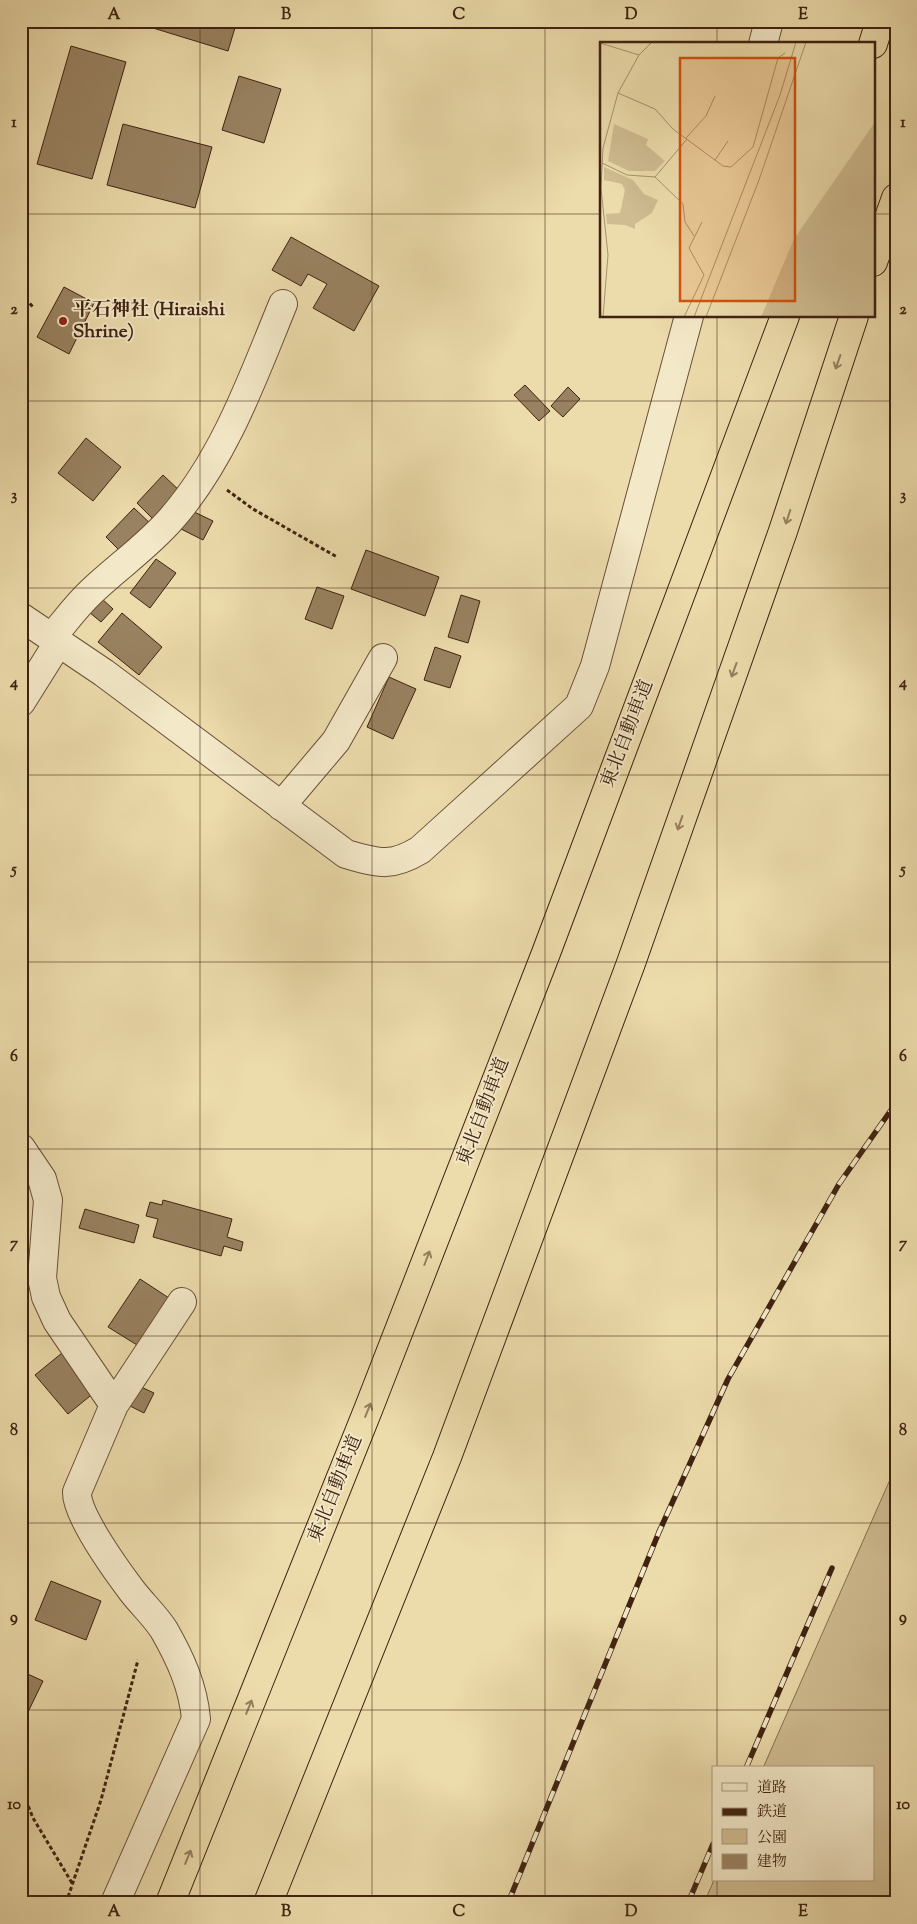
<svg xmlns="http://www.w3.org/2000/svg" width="917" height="1924" font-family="'Sorts Mill Goudy','Noto Serif JP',serif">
<rect width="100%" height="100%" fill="#ecdbab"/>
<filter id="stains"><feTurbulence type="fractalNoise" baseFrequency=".004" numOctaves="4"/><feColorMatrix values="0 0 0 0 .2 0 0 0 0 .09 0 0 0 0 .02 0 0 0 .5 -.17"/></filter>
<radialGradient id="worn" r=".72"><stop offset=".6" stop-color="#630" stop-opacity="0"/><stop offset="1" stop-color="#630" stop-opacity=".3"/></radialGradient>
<!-- green -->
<path fill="#cfbc91" stroke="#876f50" d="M 896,1466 L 896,1903 L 704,1903 L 714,1880 L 873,1880 L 873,1768 L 763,1768 Z"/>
<!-- building -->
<path fill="#998261" stroke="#3f2210" d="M 155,21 L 237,21 L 228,51 L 153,28 Z
M 71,46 L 126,62 L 92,179 L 37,164 Z
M 239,76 L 281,89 L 264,143 L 222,130 Z
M 123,124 L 212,147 L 195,208 L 107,185 Z
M 291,237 L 379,286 L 354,331 L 313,308 L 327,284 L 308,274 L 301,286 L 272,270 Z
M 64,287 L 94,303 L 69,354 L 37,337 Z
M 525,385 L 550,411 L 539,421 L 514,395 Z
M 568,387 L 580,399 L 563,417 L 551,406 Z
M 86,438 L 121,467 L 93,501 L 58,473 Z
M 163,475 L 182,493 L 155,521 L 137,503 Z
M 134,508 L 154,527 L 125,556 L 106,537 Z
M 186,508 L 213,521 L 203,540 L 177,527 Z
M 366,550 L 439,577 L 425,616 L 351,589 Z
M 156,559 L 176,573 L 150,608 L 130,593 Z
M 317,587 L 344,596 L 332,629 L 305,619 Z
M 461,595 L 480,601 L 468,643 L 448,637 Z
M 101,598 L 113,609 L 101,622 L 89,612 Z
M 122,613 L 162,647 L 139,675 L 98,642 Z
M 435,647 L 461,656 L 450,688 L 424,680 Z
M 389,677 L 416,689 L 393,739 L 367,727 Z
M 163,1200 L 232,1219 L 227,1237 L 243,1242 L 241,1251 L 224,1246 L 221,1256 L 153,1237 L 158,1219 L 146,1216 L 150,1202 L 162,1205 Z
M 85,1209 L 139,1225 L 134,1243 L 79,1228 Z
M 140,1279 L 169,1298 L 137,1345 L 108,1327 Z
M 62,1353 L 95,1392 L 68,1414 L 35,1375 Z
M 139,1386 L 154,1393 L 144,1413 L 130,1406 Z
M 51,1581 L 101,1601 L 86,1640 L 35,1620 Z
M 21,1671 L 43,1681 L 28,1712 L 21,1709 Z"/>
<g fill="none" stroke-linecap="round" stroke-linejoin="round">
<defs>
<path id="street" d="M 763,44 L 769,21
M 21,617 L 104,673 L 346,854 C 378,863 390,868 420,850 L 579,706 L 595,666 L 689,316
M 51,638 C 64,623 76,606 91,592 C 117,567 148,546 172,518 C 225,457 253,377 283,304
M 21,702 L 58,643
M 281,806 L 336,741 L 383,658
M 21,1148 L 42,1179 L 48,1200 L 42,1278 L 46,1297 L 57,1321 L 114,1405
M 115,1903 L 196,1719 C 193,1686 180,1658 164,1630 C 155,1616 142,1604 132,1591 C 117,1571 76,1515 77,1492 L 114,1405 L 182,1302"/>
<path id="highway" d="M 873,44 L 880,21
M 873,262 L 896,198
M 170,1903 L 368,1410 L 546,953 L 785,316
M 268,1903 L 447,1457 L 631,963 L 783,531 L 854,316"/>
</defs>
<!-- street casing -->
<use href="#street" stroke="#6a5037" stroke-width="30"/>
<!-- highway casing -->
<use href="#highway" stroke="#3f2210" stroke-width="30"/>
<!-- path -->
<path stroke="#3f2210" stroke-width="3" stroke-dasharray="4 2.5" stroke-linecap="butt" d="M 21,294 L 33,307
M 227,490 L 253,509 L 337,557
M 21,1788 L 33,1818 L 72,1883
M 66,1903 L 101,1800 L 138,1660"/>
<!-- street -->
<use href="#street" stroke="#f3e8c8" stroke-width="28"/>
<!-- highway -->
<use href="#highway" stroke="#ecdbab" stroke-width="28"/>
<defs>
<path id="rail" d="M 746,1768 L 832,1568
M 508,1903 L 659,1532 L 728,1379 L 839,1184 L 896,1103
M 688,1903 L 713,1844"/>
</defs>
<!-- rail casing -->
<use href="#rail" stroke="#3f2210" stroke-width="5.5"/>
<!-- rail -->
<use href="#rail" stroke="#f3e8c8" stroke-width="4" stroke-dasharray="11" stroke-linecap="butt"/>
</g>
<!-- one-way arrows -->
<defs><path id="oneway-shaft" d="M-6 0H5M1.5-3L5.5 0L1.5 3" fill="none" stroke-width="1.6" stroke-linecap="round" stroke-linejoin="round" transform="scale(1.25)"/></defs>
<g stroke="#967e5e">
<use href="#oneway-shaft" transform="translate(838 362) rotate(109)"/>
<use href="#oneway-shaft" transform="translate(788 517) rotate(108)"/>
<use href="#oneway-shaft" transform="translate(734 670) rotate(110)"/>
<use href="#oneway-shaft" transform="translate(680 823) rotate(109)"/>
<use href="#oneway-shaft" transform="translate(427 1258) rotate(-69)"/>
<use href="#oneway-shaft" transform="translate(368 1410) rotate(-68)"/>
<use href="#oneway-shaft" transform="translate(249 1707) rotate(-68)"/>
<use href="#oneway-shaft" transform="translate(188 1857) rotate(-68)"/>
</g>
<!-- grid -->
<path fill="none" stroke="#3f2210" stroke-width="1" stroke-opacity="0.55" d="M 200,21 L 200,1903M 372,21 L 372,1903M 545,21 L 545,1903M 717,21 L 717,44M 21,214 L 601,214M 873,214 L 896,214M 717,316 L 717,1768M 21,401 L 896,401M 21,588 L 896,588M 21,775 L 896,775M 21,962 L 896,962M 21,1149 L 896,1149M 21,1336 L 896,1336M 21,1523 L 896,1523M 21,1710 L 896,1710M 717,1880 L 717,1903"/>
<!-- markers -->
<circle fill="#8f2418" stroke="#f3e8c8" stroke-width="2" cx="63" cy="321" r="5"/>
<g text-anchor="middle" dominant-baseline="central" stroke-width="4" stroke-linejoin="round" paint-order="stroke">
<!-- poi labels -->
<g font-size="19" font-weight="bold" fill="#3f2210" stroke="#f3e8c8" text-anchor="start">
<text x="73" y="310">平石神社 (Hiraishi<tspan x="73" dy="22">Shrine)</tspan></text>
</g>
<!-- street labels -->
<g font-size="19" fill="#3f2210" stroke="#f3e8c8">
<text transform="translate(628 734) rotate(-69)">東北自動車道</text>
<text transform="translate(484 1112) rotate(-69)">東北自動車道</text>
<text transform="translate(336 1489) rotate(-68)">東北自動車道</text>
</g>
</g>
<!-- overview -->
<g transform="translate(600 42)">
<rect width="275" height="275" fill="#ecdbab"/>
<path d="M 275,80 L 275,275 L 161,275 L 194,197 ZM 14,82 L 48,97 L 46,103 L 65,119 L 55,129 L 29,129 L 8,119 ZM 4,125 L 33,138 L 44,152 L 58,158 L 52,171 L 35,182 L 35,187 L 25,183 L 7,182 L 6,172 L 20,171 L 25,148 L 22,142 L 4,138 Z" fill="#cfbc91"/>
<path fill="none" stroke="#a7916d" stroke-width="1" d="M 0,1 L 39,13M 18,51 L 55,67 L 73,87 L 123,124 L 131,125 L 153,105 L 178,16 L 185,11M 86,96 L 106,74 L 115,54M 115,118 L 128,99M 2,121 L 27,133 L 55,135 L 87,97M 55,135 L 83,162 L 85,180 L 94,194M 3,275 L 8,213 L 1,146 L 3,106 L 18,51 L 39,13 L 52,0M 84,275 L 104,233 L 89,206 L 102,180M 94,275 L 180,53 L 196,0M 106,275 L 159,138 L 206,0"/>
<path fill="#cf510d" fill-opacity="0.15" stroke="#cf510d" stroke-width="2.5" d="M 80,16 L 195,16 L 195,259 L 80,259 Z"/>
<rect width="275" height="275" fill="none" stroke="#3f2210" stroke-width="2.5"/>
</g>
<!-- margin -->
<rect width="917" height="1924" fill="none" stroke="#ecdbab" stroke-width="55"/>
<!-- legend -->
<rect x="712" y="1766" width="162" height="115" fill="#f3e8c8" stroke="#ab997e"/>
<rect x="722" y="1783" width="25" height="8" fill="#f3e8c8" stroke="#ab997e"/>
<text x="757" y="1792" font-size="15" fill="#3f2210">道路</text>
<rect x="722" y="1808" width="25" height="8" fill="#3f2210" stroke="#ab997e"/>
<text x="757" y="1816" font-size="15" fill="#3f2210">鉄道</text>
<rect x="722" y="1829" width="25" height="15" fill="#cfbc91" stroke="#ab997e"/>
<text x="757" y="1842" font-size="15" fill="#3f2210">公園</text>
<rect x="722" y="1854" width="25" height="15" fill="#998261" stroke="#ab997e"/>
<text x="757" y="1866" font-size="15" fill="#3f2210">建物</text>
<rect x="28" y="28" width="862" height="1868" fill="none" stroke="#3f2210" stroke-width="2"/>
<g font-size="16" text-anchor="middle" font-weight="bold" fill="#3f2210">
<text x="114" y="19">A</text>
<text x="286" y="19">B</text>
<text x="459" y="19">C</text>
<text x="631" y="19">D</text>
<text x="803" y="19">E</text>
<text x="14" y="127">1</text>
<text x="903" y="127">1</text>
<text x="14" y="314">2</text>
<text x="903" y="314">2</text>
<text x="14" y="500">3</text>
<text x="903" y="500">3</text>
<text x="14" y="687">4</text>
<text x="903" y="687">4</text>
<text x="14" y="874">5</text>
<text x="903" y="874">5</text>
<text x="14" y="1061">6</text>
<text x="903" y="1061">6</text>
<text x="14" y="1248">7</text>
<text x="903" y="1248">7</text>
<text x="14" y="1435">8</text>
<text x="903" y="1435">8</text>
<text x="14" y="1622">9</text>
<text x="903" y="1622">9</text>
<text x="14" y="1809">10</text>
<text x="903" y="1809">10</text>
<text x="114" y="1916">A</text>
<text x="286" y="1916">B</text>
<text x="459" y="1916">C</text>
<text x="631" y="1916">D</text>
<text x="803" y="1916">E</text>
</g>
<rect width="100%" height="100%" filter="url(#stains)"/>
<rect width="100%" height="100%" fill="url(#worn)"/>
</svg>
